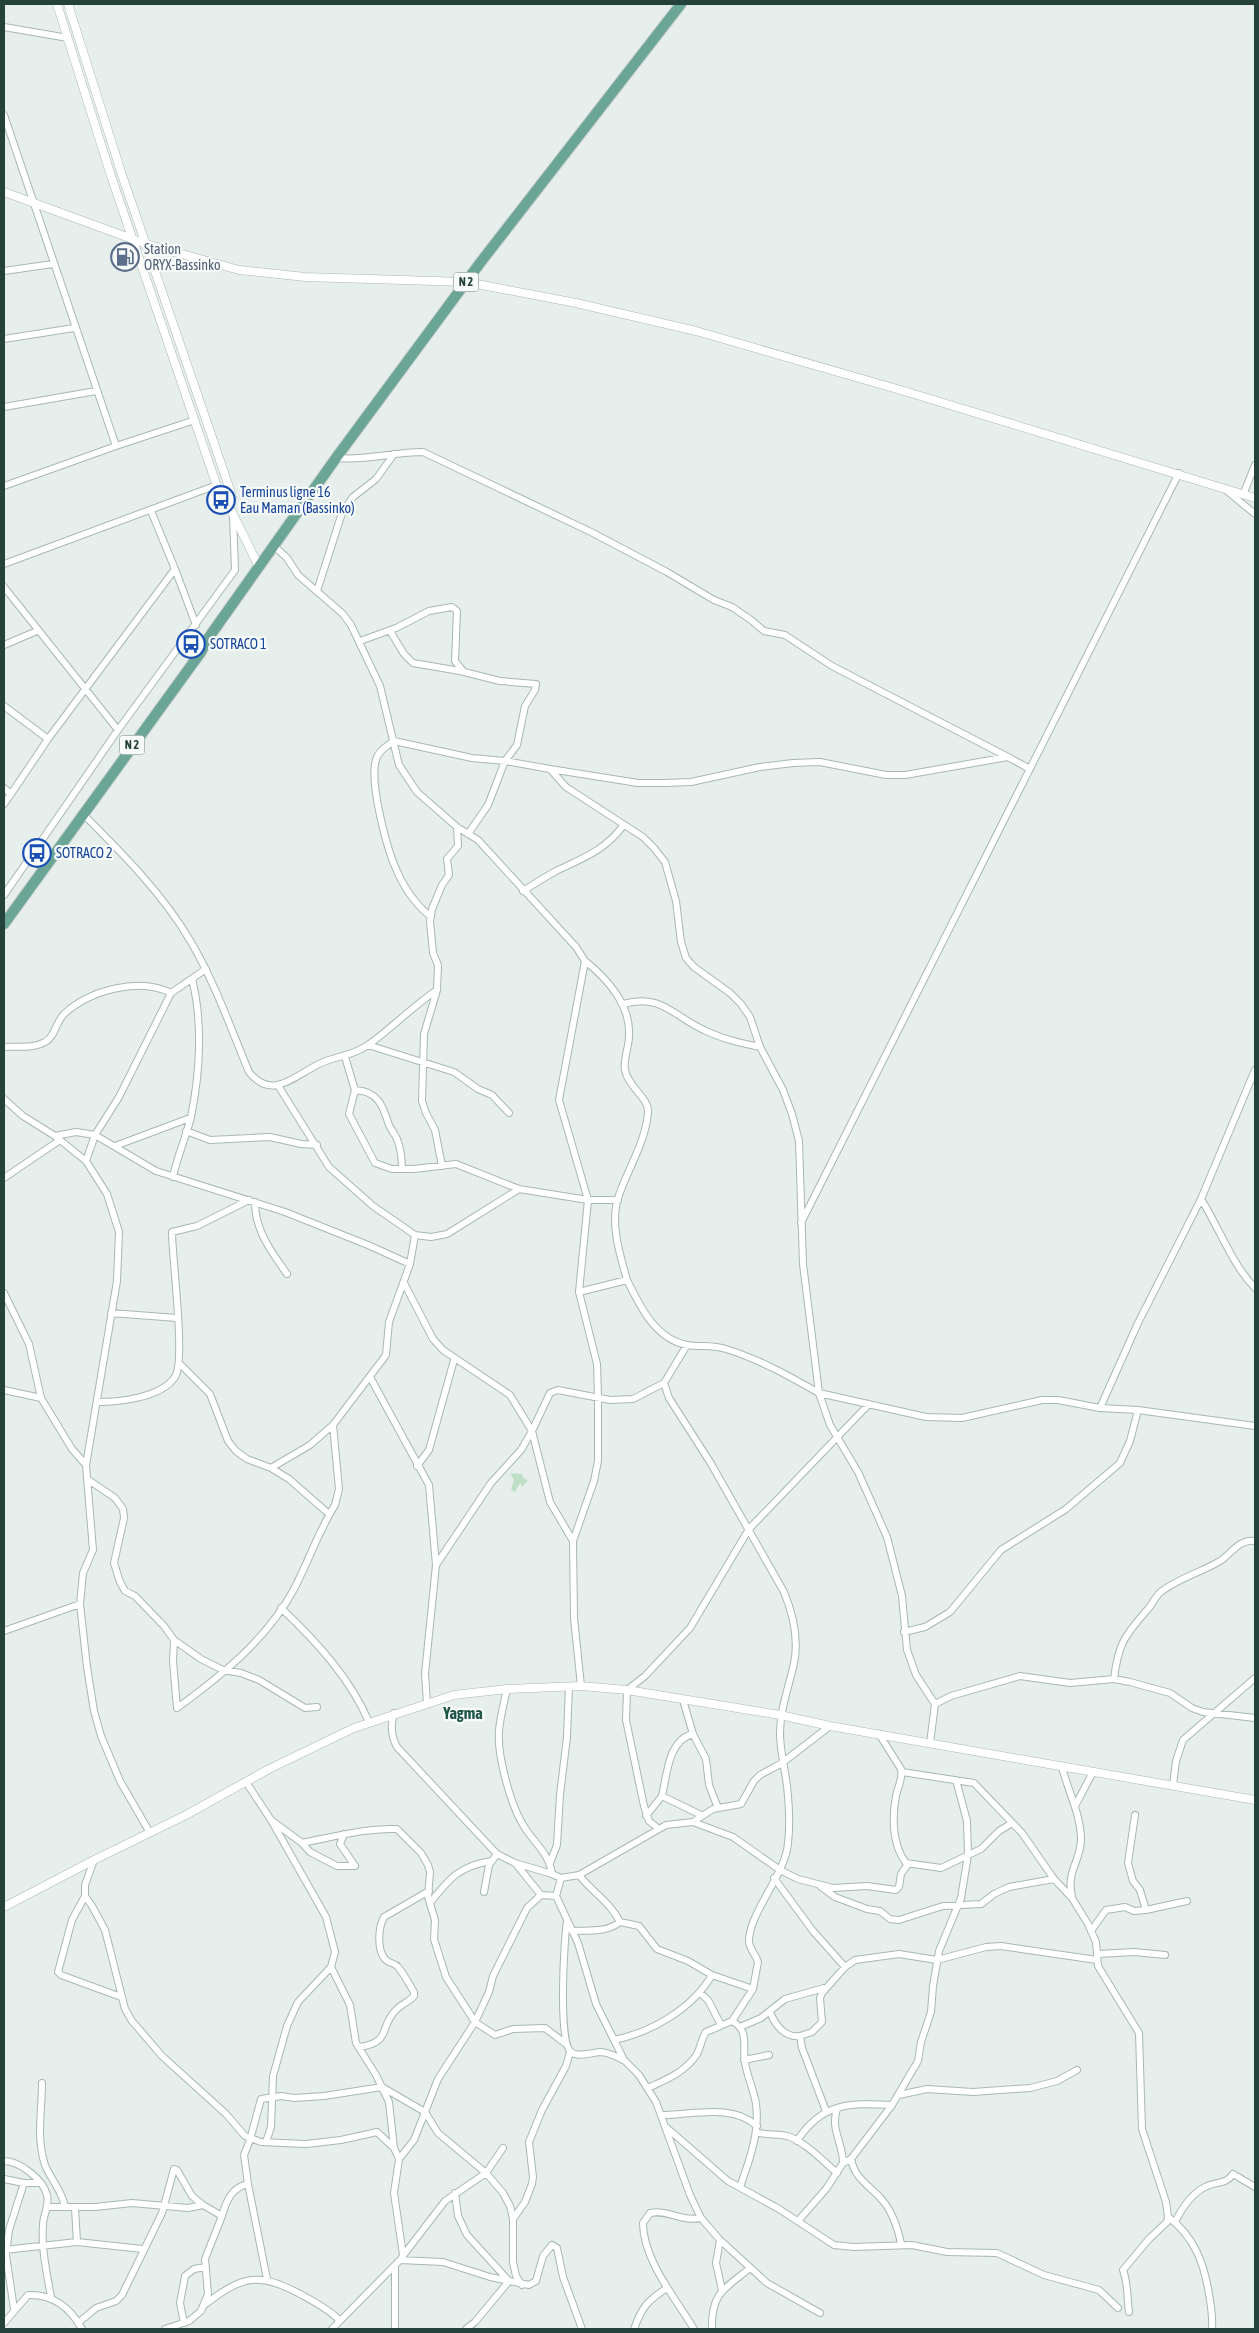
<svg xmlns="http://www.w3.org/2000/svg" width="1259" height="2333" font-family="'Asap Condensed',sans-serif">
<rect width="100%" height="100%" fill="#e6efeb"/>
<!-- green -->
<path fill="#bfe0c8" d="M 510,1473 L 522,1474 L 523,1478 L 528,1480 L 522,1487 L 520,1483 L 515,1492 L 511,1490 L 514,1480 Z"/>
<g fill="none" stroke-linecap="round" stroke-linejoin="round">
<defs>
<path id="minor" d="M 4,27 L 68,38
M 4,115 L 116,446 L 4,486
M 4,271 L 53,264
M 4,339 L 74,328
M 4,407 L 96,391
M 116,446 L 195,420
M 336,458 C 367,461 393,452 423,452 L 591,532 L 667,572 L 714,600 L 732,607 L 751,620 L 764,631 L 785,635 L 832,666 L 1008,757
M 1227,491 L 1255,514
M 1243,495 L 1255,465
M 274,546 L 287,558 L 298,575 L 343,614 L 351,625 L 380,686 L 399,765 L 417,792 L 457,827 L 478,840 L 576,947 L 585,961 L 559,1100 L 588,1200 L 579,1292 L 597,1364 L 598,1397 L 598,1461 L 594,1481 L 573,1541 L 574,1618 L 581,1686
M 4,564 L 217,485
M 175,569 L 196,625
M 4,587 L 118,730
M 317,591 L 342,513 L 353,497 L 376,479 L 394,454
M 390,631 L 404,654 L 413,663 L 460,671 L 500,681 L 536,684 L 535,690 L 525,706 L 517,745 L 505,761 L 488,805 L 468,834
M 360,641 L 396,628 L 429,611 L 452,607 L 457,611 L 455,661 L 463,671
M 4,645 L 37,631
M 4,706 L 48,739
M 550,769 L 638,783 L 664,783 L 691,782 L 760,767 L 793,763 L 820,762 L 886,775 L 905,775 L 1008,757 L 1030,769
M 4,788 L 11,794 L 48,739 L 175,569 L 151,511
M 4,804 L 11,794
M 83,814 C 122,853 163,894 191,942 C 215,983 231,1029 249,1072 C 272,1101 294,1076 319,1064 C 335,1056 353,1056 368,1045 C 392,1028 413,1006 437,990 L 438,965 L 433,953 L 430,921 L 432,909 L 442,885 L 449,875 L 447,859 L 458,846 L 457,827
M 523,891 C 534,884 545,877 556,871 C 583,858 604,851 623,826
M 4,895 L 118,730 L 235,570 L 233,515
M 431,917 C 417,906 404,888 397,871 C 387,850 369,782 376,760 C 378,751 387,746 394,741 L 472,758 L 505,761 L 550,769 L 566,787 L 643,837 L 654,848 L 665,862 L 676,901 L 681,942 L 686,958 L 694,967 L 730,993 L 741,1004 L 750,1017 L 760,1047 L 783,1090 L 792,1114 L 799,1141 L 803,1264 L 819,1393 L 926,1417 L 962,1418 L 1042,1400 L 1058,1400 L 1100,1408 L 1138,1410 L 1255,1426
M 585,961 C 608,979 631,1006 629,1036 C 629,1047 623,1060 625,1070 C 628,1087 649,1098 648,1112 C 646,1142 627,1170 618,1198 C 610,1224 620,1255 627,1280
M 437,990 L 424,1034 L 422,1101 L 426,1113 L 435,1130 L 442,1166
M 623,1004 C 661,993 673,1016 704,1030 C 722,1039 741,1043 760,1047
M 368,1045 L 454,1072 L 478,1089 L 492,1095 L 509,1113
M 4,1047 C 17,1046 33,1049 45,1042 C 55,1037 56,1022 64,1014 C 90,990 139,977 171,993
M 345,1057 L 355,1090 L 349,1114 L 375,1163 L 392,1169 L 414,1169 L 456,1164 L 519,1189 L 588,1200 L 618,1200
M 355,1090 C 378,1091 383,1106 389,1125 C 391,1130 395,1134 397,1139 C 401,1149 402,1159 402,1169
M 4,1099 L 23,1116 L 55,1136 L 86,1161 L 107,1194 L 119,1232 L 117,1281 L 86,1465 L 93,1550 L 83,1573 L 80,1604 L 87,1667 L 94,1711 L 101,1736 L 120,1781 L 150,1833
M 186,1131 L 210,1140 L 270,1137 L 301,1144 L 317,1145
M 55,1136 L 76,1132 L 95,1135 L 156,1171 L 285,1212 L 368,1245 L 410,1264
M 115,1146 L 190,1118
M 86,1161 L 95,1135 L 119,1097 L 171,993 L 206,969
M 173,1177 C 177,1157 186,1137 191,1117 C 200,1073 203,1022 192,979
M 4,1178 L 60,1140
M 1201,1199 C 1220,1229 1231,1263 1255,1288
M 255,1202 C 255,1231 271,1251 287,1274
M 801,1223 L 1179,473
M 415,1235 L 431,1237 L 447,1234 L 519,1189
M 404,1283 L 433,1339 L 443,1350 L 510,1395 L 532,1431 L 550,1502 L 573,1541
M 579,1292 L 627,1280 C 640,1306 655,1339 687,1345 C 700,1347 713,1345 726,1349 C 759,1359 789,1376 819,1393 L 830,1425 L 858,1472 L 887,1537 L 902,1596 L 907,1650 L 916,1675 L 935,1704 L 930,1743
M 4,1293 L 29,1344 L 41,1398
M 111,1313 L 177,1318
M 180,1364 L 210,1394 L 228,1441 L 236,1451 L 247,1459 L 271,1468 L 289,1479 L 329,1514
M 370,1377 L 429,1485 L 436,1565 L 425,1674 L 427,1703
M 664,1383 L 669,1398 L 710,1462 L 784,1592 C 793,1614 799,1639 794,1663 C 789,1687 780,1709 780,1733 C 780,1752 785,1768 787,1786 C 789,1804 790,1826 788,1843 C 786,1874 748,1914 749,1942 C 750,1950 756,1955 758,1962 L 753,1989 L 732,2021
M 4,1390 L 41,1398 L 72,1449 L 86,1465
M 97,1402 C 119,1402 161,1398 175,1377 C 186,1360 172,1259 172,1232 L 197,1226 L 249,1200
M 1100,1408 L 1138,1323 L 1201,1199 L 1255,1070
M 417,1466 L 429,1450 L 454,1360
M 271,1468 L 310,1445 L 333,1425 L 386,1355 L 389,1322 L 410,1264 L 415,1235 L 373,1206 L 329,1167 L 279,1087
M 87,1479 L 115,1498 L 123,1509 L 124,1518 L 114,1563 L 120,1582 L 125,1591 L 135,1596 L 164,1626 L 174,1640 L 201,1659 L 223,1670 L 241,1673 L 259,1680 L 305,1708 L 317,1707
M 436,1565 L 491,1483 L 521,1450 L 532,1431 L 550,1393 L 558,1390 L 610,1400 L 633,1399 L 664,1383 L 687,1345
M 281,1608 C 316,1641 350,1678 369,1722
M 4,1631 L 80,1604
M 904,1632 L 925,1627 L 950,1612 L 1001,1550 L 1066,1509 L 1120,1463 L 1130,1441 L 1138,1410
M 174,1640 L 173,1661 L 177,1708 C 221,1676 266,1640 293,1591 C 308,1563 318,1532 335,1505 L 339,1489 L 333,1425
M 1114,1679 C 1118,1644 1125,1635 1148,1609 C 1153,1603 1156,1595 1162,1591 C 1179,1578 1202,1572 1220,1561 C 1231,1554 1240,1538 1255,1541
M 507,1689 C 504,1703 500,1717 499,1731 C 497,1756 511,1807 525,1828 C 535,1844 549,1853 552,1874 L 561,1878 L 579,1875 L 666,1825 L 693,1822 L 713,1809 L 741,1804 L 754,1781 L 760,1775 L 782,1763 L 830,1726
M 683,1700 L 693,1734 L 706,1759 L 709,1785 L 718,1808
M 935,1704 L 951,1696 L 1020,1676 L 1070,1683 L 1114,1679 L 1130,1682 L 1170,1693 L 1192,1708 L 1203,1712 L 1255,1718
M 394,1713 C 390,1726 391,1736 397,1747 L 497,1854 L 515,1863 L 552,1874
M 879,1734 L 901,1769 C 903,1779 898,1786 896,1796 C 892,1817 892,1845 906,1863 L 941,1868 L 981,1849 L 999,1831 L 1012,1823
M 1062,1767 C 1068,1791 1081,1815 1081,1840 C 1080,1863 1066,1871 1072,1897
M 902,1772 L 974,1783 L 1022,1833 L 1054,1879 L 1072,1898 L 1088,1924 L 1096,1942 L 1098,1966 L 1139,2033 L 1142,2129 L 1166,2202 L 1168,2217 L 1167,2222 L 1149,2239 L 1123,2270 C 1128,2283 1127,2297 1129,2312
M 246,1782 L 271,1820 L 302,1843 L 310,1852 L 337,1866 L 355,1866
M 1173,1785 L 1176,1761 L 1183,1740 L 1255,1678
M 662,1796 C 667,1775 668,1740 693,1734
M 1075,1806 L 1093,1772
M 1135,1815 L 1128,1863 L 1133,1881 L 1140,1890 L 1146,1910
M 646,1816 L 662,1796 L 701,1815
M 693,1822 L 733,1837 L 780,1870 L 798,1879 L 833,1888 L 867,1886 L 896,1890 L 899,1887 L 901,1874 L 908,1864
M 659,1829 L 649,1821 L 644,1806 L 626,1720 L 627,1690 L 645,1676 L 690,1628 L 749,1529 L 869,1404
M 344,1834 L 340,1844 L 355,1866
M 302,1843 C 333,1837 365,1828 397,1829 L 421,1853 L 428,1865 L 430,1872 L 428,1897 L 435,1920 L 434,1939 L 446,1977 L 475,2022 L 495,2035 L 513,2029 L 545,2028 L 566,2044
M 94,1860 L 85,1885 L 85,1896 L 92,1906 L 105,1930 L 125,2009 L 132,2021 L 162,2056 L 226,2114 L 245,2136 L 261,2142 L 306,2144 L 341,2140 L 377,2132 L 394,2148
M 550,1863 L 557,1845 L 560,1795 L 567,1737 L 569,1686
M 516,1864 L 541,1895 L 556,1896 L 561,1878
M 579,1875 C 592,1892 611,1903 620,1922
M 774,1878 L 813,1931 L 845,1967
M 820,1886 L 835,1897 L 867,1909 L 880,1911 L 890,1919 L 899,1920 L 943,1906 L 981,1904 L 994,1894 L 1009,1887 L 1054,1879
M 484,1892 L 489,1865 L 497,1854
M 85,1896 L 72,1920 L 58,1972 L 61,1975 L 121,1997
M 556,1896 L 578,1943 L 596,2004 L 624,2060 L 639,2075 L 656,2102 L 690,2195 L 701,2218 L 720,2240 L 767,2283 L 820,2313
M 430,1903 C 449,1879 459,1866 491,1861
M 567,1921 C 564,1940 558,2042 571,2052 C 578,2058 593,2052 601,2052 C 610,2053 616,2056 623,2060
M 572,1931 C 589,1930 606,1933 620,1922 L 639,1926 L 657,1949 L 688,1961 L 712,1975 L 753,1989
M 1091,1931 L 1106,1910 L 1125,1907 L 1134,1911 L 1146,1910 L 1187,1901
M 1098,1954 L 1134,1952 L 1165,1955
M 331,1967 L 350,2005 L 356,2043 L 376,2075 L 389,2102 L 394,2148 L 399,2159
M 700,1993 L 708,2000 L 721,2025
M 770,2012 C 775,2025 785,2038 800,2036 L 802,2048 L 826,2111
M 740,2027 L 761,2018 L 785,1999 L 824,1988
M 800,2036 L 812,2032 L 822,2022 L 820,1998 L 822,1993 L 845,1967 L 855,1960 L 899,1954 L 937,1960 L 986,1947 L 1001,1946 L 1097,1960
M 614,2040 C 652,2032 692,2009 712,1975
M 359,2047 C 392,2042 379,2028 395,2011 C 401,2004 409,2002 414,1996 L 414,1992 C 409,1984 404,1974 398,1967 C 394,1962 389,1964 385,1959 C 377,1950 378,1928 384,1917 L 429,1891
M 744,2060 L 769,2055
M 42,2083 C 42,2111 36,2138 45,2165 C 51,2180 62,2190 65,2207
M 648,2088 C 665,2080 686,2072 697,2054 C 701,2047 701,2039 706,2032 L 732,2021 C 750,2031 742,2046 745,2062 C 747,2077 754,2090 756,2104 C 760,2133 749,2161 740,2187
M 899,2095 L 927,2089 L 973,2092 L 1030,2088 L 1057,2081 L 1077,2070
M 837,2109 C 830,2129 843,2143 843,2163
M 662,2115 C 692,2115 732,2103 757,2126
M 667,2128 L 728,2181 L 779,2209 L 834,2245 L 854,2247 L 912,2245 L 947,2252 L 997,2253 L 1044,2275 L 1099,2290 L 1118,2308
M 756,2132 C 767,2136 776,2133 787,2136 C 803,2140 824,2162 837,2173
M 797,2141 C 822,2102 850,2103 892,2105
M 266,2142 L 271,2127 L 273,2076 L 287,2026 L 298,2002 L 331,1967 L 335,1952 L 326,1917 L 271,1820
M 851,2159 C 855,2180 871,2186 883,2201 C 893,2213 898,2229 901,2244
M 4,2161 C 19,2161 43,2179 47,2195 C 50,2206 43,2214 43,2225 C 41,2248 47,2274 51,2297
M 4,2179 L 24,2183 L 40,2183
M 248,2184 L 267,2279
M 455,2193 L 458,2216 L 467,2235 L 509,2281 L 475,2322 L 466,2329
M 48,2207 L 95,2207 L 132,2203 L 188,2208 L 203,2205 L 222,2216 L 205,2259 L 208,2294 L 201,2311 L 189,2321 L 165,2329
M 75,2208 L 77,2242
M 222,2216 C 226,2201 232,2187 248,2184 L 244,2155 L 250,2140 L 261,2099 L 281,2096 L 294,2098 L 324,2096 L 382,2087 L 425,2112 L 438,2133 L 486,2173 L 503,2193 L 510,2206 L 513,2219 L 513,2262 L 516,2276 L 522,2285
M 1168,2217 C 1194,2236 1204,2263 1209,2294 C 1211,2306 1213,2317 1212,2329
M 513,2219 L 525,2202 L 532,2184 L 533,2177 L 529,2142 L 542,2110 L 566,2066 L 570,2052
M 798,2221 L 826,2189 L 843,2163 L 851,2159 L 892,2105 L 918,2061 L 921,2042 L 931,2012 L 933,1986 L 939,1951 L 961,1898 L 968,1855 L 967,1821 L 956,1780
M 1175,2222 C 1182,2208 1191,2194 1205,2187 C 1216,2181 1226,2185 1233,2174 L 1255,2187
M 720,2240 L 716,2263 L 722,2290
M 4,2250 L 77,2242 L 143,2249
M 403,2255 L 394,2193 L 399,2159 L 414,2140 L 438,2079 L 475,2022 L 489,1992 L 493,1976 L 527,1908 L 541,1895
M 402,2257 L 445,2201 L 486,2173 L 503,2148
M 203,2306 C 244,2274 259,2272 304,2296 C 316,2303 330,2310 339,2320
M 14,2309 L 6,2255 L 9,2230 L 24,2183
M 4,2323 L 28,2295 C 53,2294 70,2307 82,2329
M 78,2323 L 96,2308 L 116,2301 L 122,2295 L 162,2213 L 174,2169 L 177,2170 L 192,2196 L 203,2205
M 184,2323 L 180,2303 L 185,2276 L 194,2269 L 206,2267
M 332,2329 L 400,2260 L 443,2262 L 490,2277 L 529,2285 L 536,2281 L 543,2256 L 552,2245 L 557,2248 L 563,2277 L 582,2329
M 395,2329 L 395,2266
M 634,2329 C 642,2307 647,2301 667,2288
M 694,2329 C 676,2299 643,2260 643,2223 L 650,2213 C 668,2209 680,2222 701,2218
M 712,2329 C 711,2292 725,2289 750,2268"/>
<path id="tertiary" d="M 57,4 L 111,176 L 222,501 L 229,506 L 259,567
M 68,4 L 121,172 L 227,481 L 232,497 L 229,506
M 4,192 L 146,244 L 239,270 L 305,277 L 466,282 L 576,303 L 696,331 L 904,391 L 1255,498
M 4,1907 L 94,1860 L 186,1815 L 269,1769 L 354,1728 L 454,1695 L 507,1689 L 581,1686 L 627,1690 L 780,1715 L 830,1726 L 1255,1800"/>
<path id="primary" d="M 4,924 L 201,652 L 207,640 L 336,458 L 480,263 L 681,4"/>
</defs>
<!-- minor casing -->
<use href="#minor" stroke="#a8b8b2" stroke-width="8"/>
<!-- tertiary casing -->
<use href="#tertiary" stroke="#a8b8b2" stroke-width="9"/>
<!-- primary casing -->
<use href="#primary" stroke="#c2cac8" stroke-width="12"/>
<!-- minor -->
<use href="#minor" stroke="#fff" stroke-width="6"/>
<!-- tertiary -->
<use href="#tertiary" stroke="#fff" stroke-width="8"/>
<!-- primary -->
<use href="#primary" stroke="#6aa596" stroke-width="10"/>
</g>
<!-- icons -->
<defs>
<symbol id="fuel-ring" viewBox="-11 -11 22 22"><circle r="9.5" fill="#f7fbf9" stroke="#5c6f8a" stroke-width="1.5"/><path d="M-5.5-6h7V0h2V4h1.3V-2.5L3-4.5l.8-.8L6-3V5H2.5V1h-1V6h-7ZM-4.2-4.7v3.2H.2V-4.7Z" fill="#5c6f8a"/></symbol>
<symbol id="bus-ring" viewBox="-11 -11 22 22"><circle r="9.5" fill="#f7fbf9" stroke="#1a4fb4" stroke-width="1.5"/><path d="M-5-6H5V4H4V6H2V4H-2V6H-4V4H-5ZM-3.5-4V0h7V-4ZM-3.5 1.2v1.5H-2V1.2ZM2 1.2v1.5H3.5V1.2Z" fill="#1a4fb4"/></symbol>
</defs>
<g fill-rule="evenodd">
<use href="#fuel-ring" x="109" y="241" width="32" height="32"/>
<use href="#bus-ring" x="205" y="484" width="32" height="32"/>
<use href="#bus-ring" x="175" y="628" width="32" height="32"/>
<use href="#bus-ring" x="21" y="837" width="32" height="32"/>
</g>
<g text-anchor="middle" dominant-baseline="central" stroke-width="4.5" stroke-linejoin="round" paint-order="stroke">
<!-- shield labels -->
<g fill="#f7fbf9" stroke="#637a73" stroke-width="1">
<rect x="453.5" y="272.5" width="25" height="19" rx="4"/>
<rect x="119.5" y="735.5" width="25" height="19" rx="4"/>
</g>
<g font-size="12" font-weight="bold" fill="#24423a">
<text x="466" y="282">N 2</text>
<text x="132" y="745">N 2</text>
</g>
<!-- service labels -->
<g font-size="14" fill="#4e5e75" stroke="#f7fbf9" text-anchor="start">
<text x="144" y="249">Station<tspan x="144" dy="16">ORYX-Bassinko</tspan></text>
</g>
<!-- transit labels -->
<g font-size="14" fill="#164399" stroke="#f7fbf9" text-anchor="start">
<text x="240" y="492">Terminus ligne 16<tspan x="240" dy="16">Eau Maman (Bassinko)</tspan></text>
<text x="210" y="644">SOTRACO 1</text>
<text x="56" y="853">SOTRACO 2</text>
</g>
<!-- quarter labels -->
<g font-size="16" font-weight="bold" fill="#1f5548" stroke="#f7fbf9">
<text x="463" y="1713">Yagma</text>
</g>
</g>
<!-- border -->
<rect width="1259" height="2333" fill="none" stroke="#24423a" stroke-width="10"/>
</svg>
